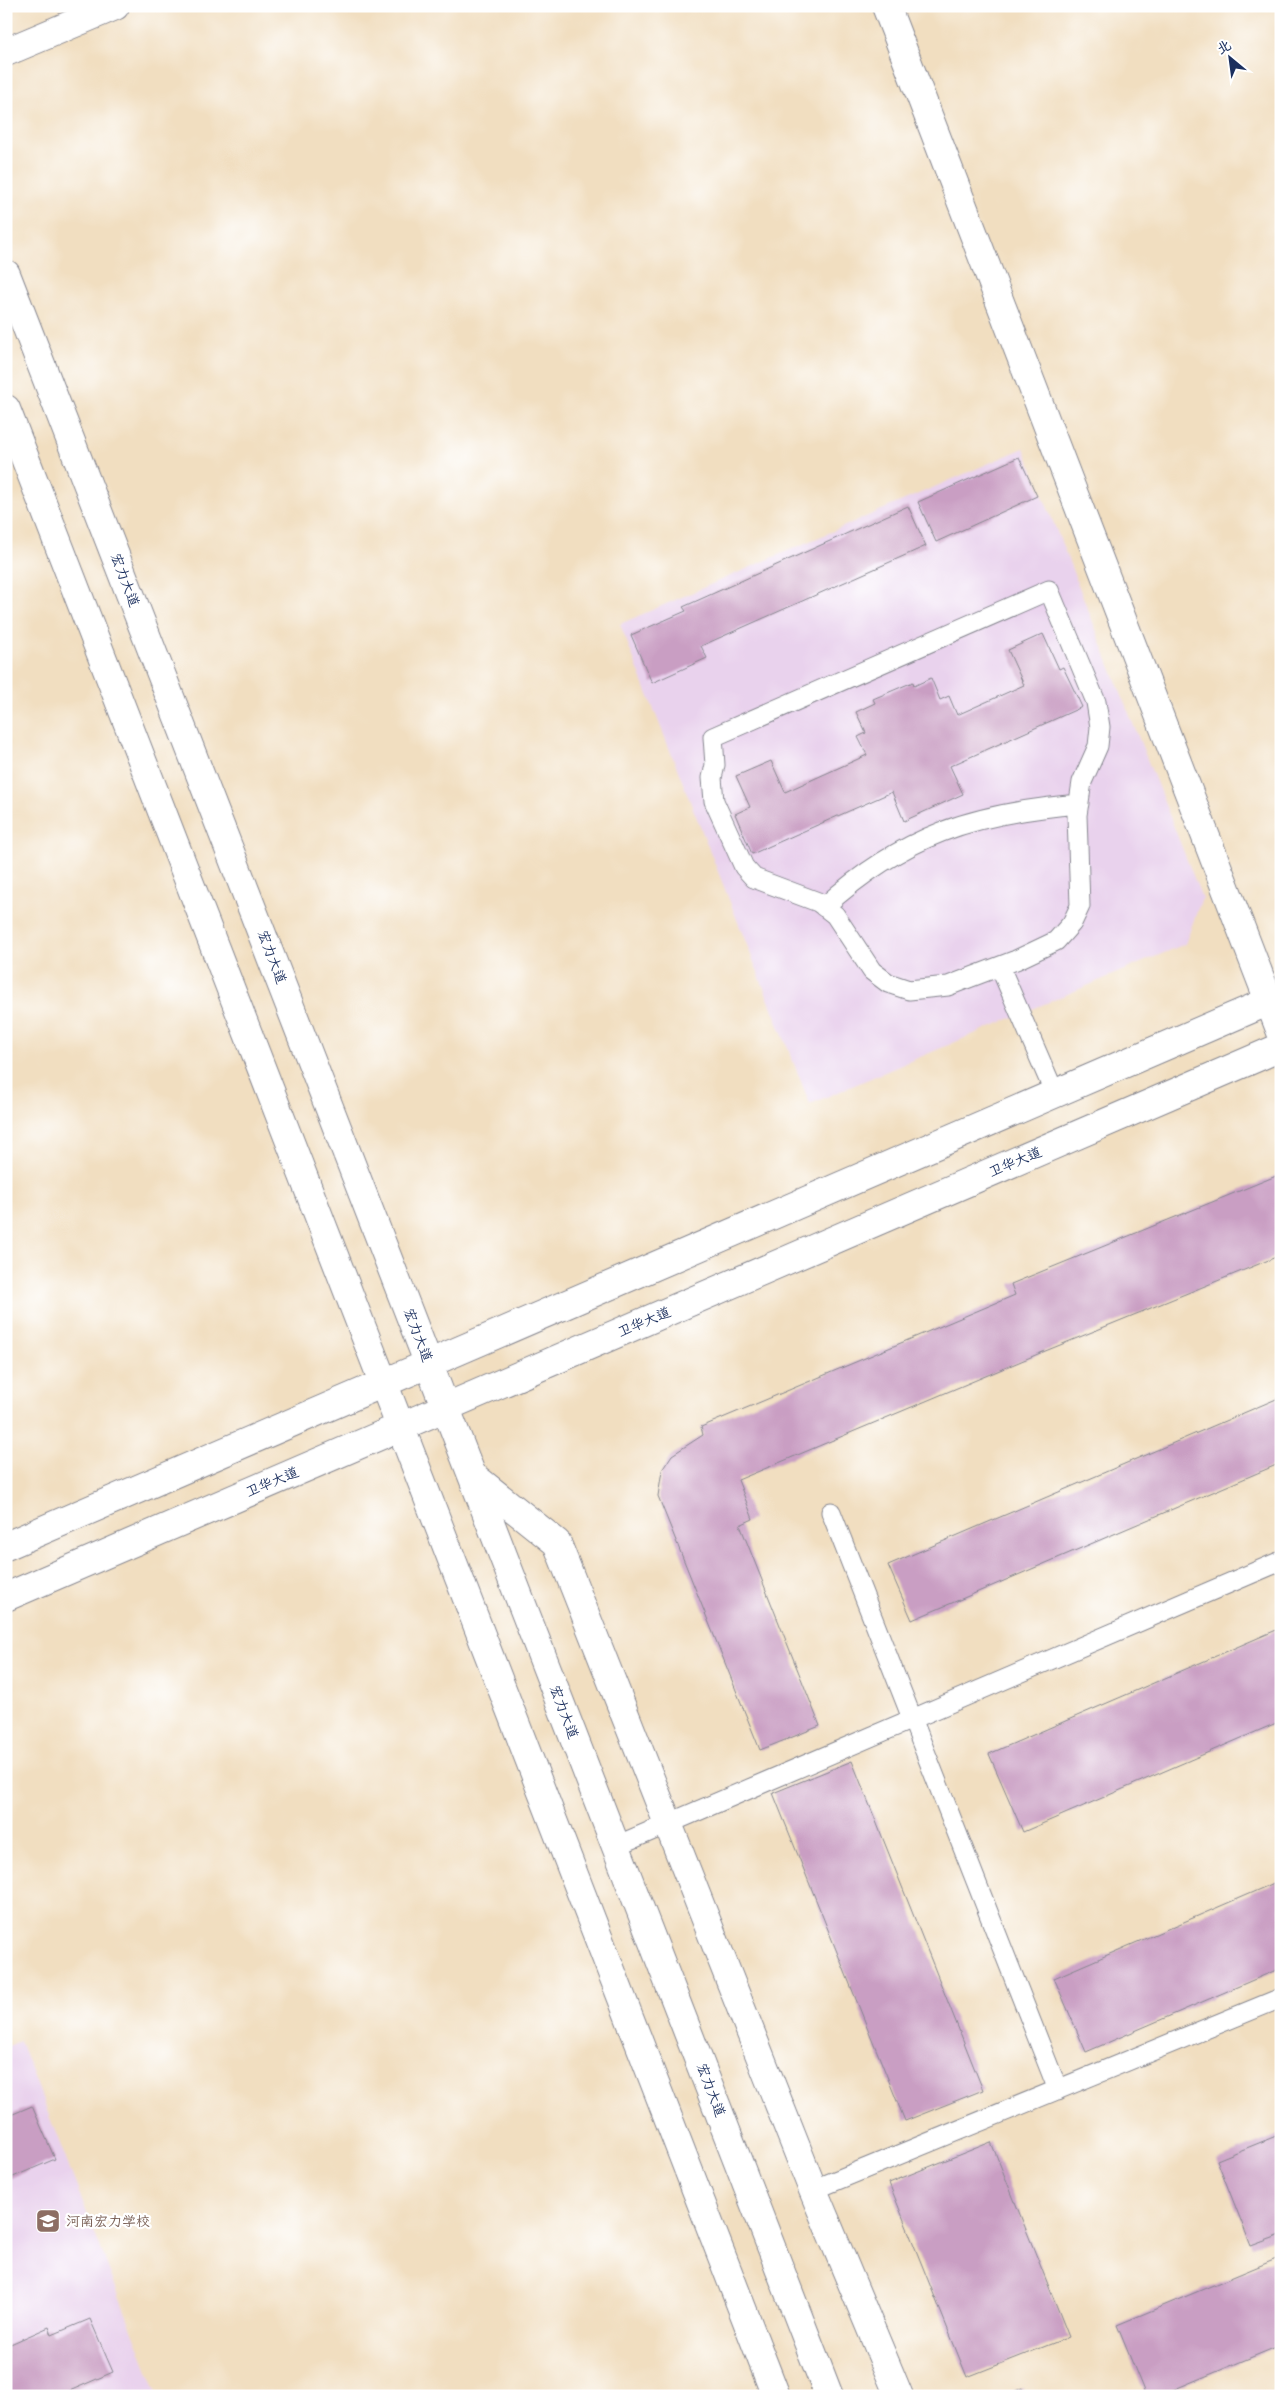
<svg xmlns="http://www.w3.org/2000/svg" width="1287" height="2402" font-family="Pangolin,'LXGW WenKai TC',sans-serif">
<rect width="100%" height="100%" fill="#fff"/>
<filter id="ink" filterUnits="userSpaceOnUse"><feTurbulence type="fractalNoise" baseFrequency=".02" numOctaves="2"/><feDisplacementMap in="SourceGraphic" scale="10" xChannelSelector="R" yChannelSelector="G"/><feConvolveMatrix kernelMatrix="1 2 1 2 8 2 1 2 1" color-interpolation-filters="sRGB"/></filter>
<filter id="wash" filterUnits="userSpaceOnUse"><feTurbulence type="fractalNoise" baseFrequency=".0096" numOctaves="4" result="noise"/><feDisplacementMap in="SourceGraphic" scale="20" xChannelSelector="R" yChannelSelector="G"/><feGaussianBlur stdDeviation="1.12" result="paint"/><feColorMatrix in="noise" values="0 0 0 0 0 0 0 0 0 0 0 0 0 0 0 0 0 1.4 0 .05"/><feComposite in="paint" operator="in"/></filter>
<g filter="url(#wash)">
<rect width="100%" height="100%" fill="#f1dec0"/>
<!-- built -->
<path fill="#e9d2ed" d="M 1024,448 L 1202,898 L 1185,944 L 810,1104 L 620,624 Z
M 20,2041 L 158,2396 L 6,2396 L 6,2047 Z"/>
<g id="blocks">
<!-- building -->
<path fill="#c99ec3" d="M 1019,457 L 1037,496 L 936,542 L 918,502 Z
M 908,506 L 926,546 L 701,646 L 707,658 L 652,683 L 631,635 L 686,611 L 683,607 Z
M 1043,634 L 1059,669 L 1063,667 L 1082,707 L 950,766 L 963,794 L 904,821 L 892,792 L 752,854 L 735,814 L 750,807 L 736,776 L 771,761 L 785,792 L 867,755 L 858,737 L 866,733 L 856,712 L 875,703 L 873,699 L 913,682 L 914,686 L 931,678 L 940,700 L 949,696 L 957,715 L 1024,685 L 1008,650 Z
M 1281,1174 L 1281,1255 L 1038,1354 L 738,1480 L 753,1519 L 740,1525 L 820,1726 L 760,1750 L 658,1496 L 662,1470 L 672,1455 L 703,1435 L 701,1427 L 1015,1295 L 1011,1284 Z
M 1281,1397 L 1281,1463 L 912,1620 L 888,1565 Z
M 1281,1628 L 1281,1721 L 1023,1832 L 989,1754 Z
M 852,1761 L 983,2090 L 905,2121 L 773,1793 Z
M 1281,1880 L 1281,1968 L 1086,2052 L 1054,1978 Z
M 32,2106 L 55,2159 L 6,2180 L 6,2117 Z
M 1281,2134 L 1281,2235 L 1251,2246 L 1217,2160 Z
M 991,2142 L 1069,2337 L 967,2377 L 889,2183 Z
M 1281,2257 L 1281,2345 L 1158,2396 L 1146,2396 L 1117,2325 Z
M 90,2319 L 113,2372 L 58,2396 L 6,2396 L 6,2346 L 49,2327 L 52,2335 Z
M 1022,2388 L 1025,2396 L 1004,2396 Z"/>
</g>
</g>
<g filter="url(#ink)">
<use href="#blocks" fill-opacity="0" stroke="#86868f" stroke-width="1"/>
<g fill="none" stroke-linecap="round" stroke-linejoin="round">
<defs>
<path id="service" d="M 1049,590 L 1096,702 L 1100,727 L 1098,746 L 1082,782 L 1077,815 L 1080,906 L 1072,923 L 1056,941 L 1016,960 L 948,986 L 909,990 L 888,983 L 872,971 L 835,915 L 818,902 L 754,878 L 744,867 L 714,801 L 712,778 L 715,765 L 713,737 Z
M 824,907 C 903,835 974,813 1079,804
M 1000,967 L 1055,1094
M 831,1512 L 1058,2090
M 616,1846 L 1281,1561
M 813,2190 L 1281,1998"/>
<path id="minor" d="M 886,6 L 1281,1032
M 6,52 L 115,6
M 473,1476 L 557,1543 L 813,2190 L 899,2396"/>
<path id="secondary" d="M 6,274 L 829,2396
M 6,409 L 776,2396
M 6,1546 L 1281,996
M 6,1597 L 1281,1047"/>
</defs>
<!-- service casing -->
<use href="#service" stroke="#86868f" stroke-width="21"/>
<!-- minor casing -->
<use href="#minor" stroke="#86868f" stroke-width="30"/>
<!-- secondary casing -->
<use href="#secondary" stroke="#86868f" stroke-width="30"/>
<!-- service -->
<use href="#service" stroke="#fff" stroke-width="19"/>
<!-- minor -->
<use href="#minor" stroke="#fff" stroke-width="28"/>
<!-- secondary -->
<use href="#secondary" stroke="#fff" stroke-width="28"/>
</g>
</g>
<!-- icons -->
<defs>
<symbol id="school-square" viewBox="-11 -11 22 22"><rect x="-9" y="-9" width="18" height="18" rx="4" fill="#8d6e63" stroke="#fff"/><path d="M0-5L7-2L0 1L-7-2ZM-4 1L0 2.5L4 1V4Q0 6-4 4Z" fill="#fff"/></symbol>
</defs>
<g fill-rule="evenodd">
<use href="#school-square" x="34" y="2207" width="28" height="28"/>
</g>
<g text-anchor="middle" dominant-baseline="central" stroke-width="4.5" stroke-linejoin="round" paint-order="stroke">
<!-- street labels -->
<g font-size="14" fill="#1b2f5e" stroke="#fff">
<text transform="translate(125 580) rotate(69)">宏力大道</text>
<text transform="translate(272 957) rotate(69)">宏力大道</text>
<text transform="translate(1015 1162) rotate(-23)">卫华大道</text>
<text transform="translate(644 1322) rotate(-23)">卫华大道</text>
<text transform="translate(418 1335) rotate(69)">宏力大道</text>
<text transform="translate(272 1482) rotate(-23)">卫华大道</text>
<text transform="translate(564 1712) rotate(69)">宏力大道</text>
<text transform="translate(711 2090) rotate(69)">宏力大道</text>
</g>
<!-- education labels -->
<g font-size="14" fill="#785e54" stroke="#fff" text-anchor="start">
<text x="66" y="2221">河南宏力学校</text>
</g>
</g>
<!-- margin -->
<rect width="1287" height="2402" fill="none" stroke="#fff" stroke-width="25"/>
<!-- north arrow -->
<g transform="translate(1230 58) rotate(331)" stroke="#ffffff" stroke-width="4" paint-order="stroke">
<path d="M0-4L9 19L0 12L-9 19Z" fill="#1b2f5e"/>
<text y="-8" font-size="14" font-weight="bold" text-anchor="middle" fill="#1b2f5e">北</text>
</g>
</svg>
